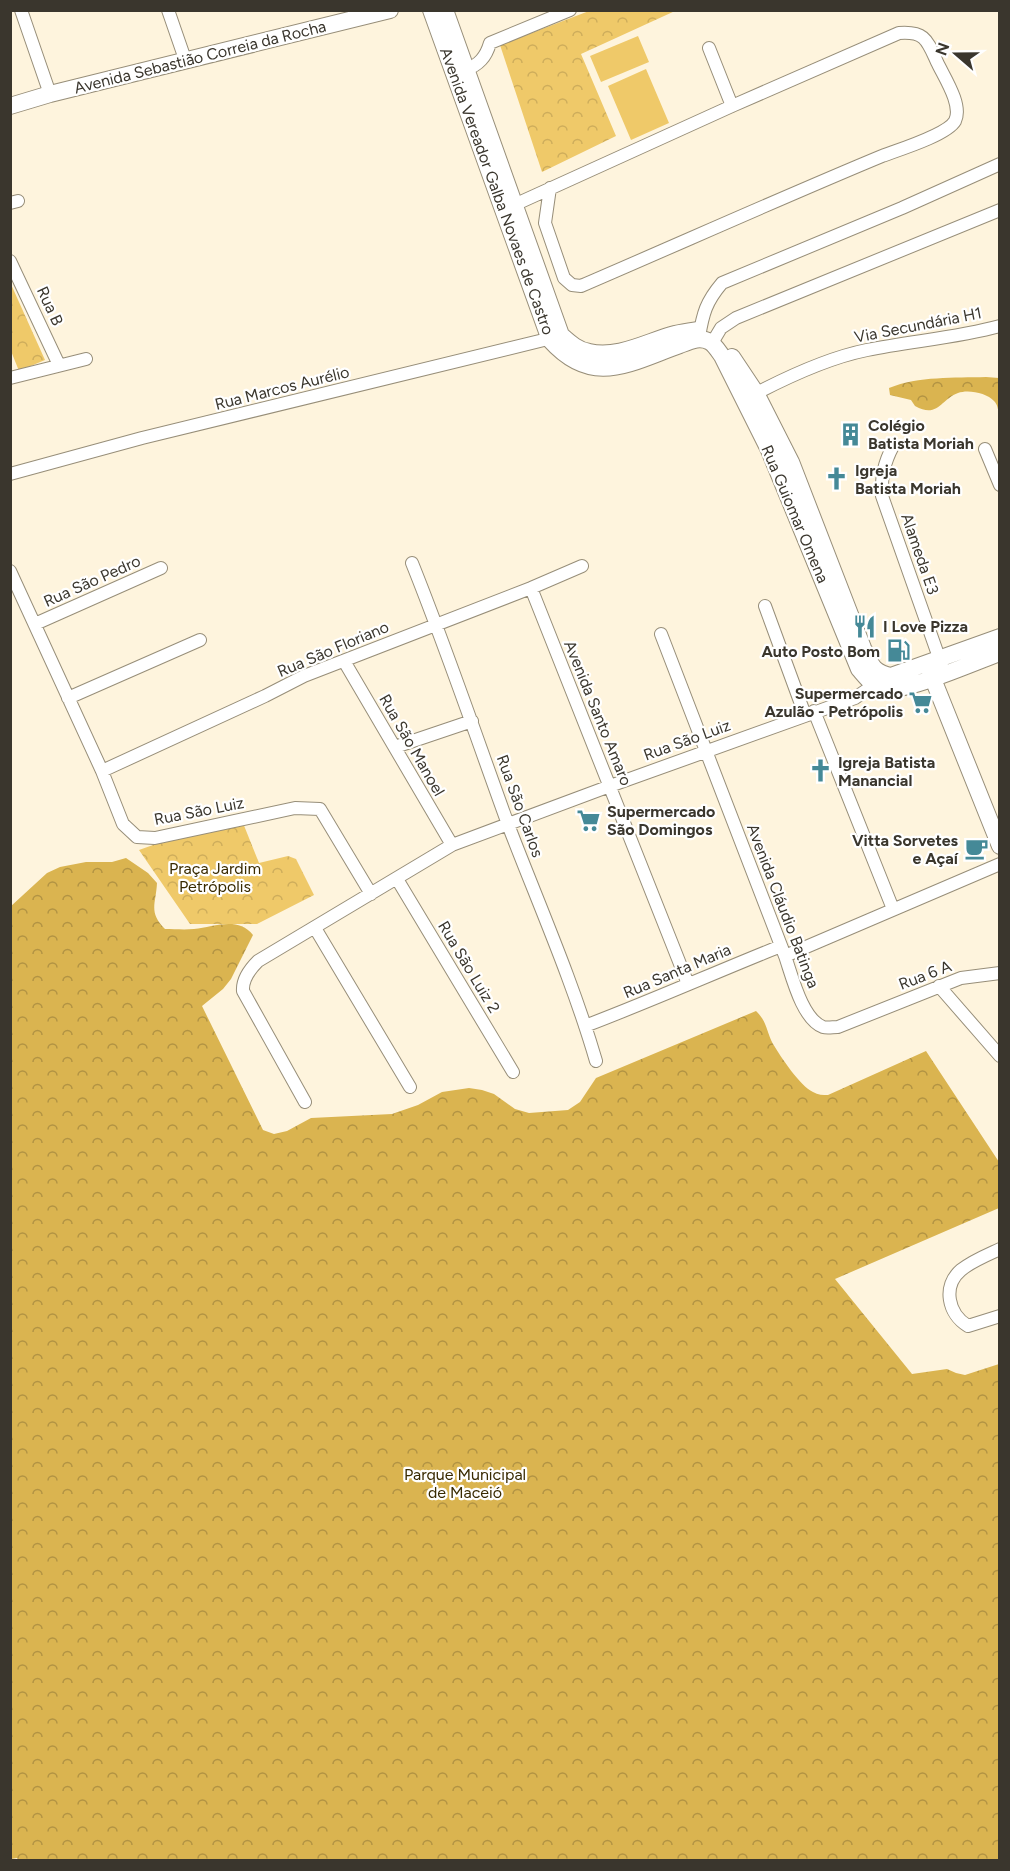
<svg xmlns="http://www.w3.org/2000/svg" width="1010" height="1871" font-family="Figtree,sans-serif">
<defs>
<pattern id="forest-crowns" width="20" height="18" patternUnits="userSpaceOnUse" patternTransform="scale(1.5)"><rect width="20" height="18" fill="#dab450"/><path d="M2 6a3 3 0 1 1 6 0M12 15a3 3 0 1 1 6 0" fill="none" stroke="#b29343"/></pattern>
<pattern id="park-crowns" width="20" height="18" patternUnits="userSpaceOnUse" patternTransform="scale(1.5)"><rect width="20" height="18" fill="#efc969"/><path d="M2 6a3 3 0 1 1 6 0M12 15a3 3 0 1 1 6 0" fill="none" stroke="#cead5b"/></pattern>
</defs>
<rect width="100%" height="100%" fill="#fef4dd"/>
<!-- forest -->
<path fill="url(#forest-crowns)" d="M 986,377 L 999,378 L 999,415 C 998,410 998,405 994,401 C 987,393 968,389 958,393 C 941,399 938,419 915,406 L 911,400 L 890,395 L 889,388 C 919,376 954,378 986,377 Z
M 126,858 L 148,873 L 157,883 C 156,904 148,912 165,929 C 174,929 184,930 194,929 C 214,927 238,916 253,935 L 231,979 L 223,989 L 202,1006 L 263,1130 L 274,1134 L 287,1131 L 311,1118 L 392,1114 L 418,1105 L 442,1092 L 469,1088 L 482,1090 L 494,1094 L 515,1109 L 529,1113 L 568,1110 L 580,1102 L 596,1078 L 756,1011 C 768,1023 766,1031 773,1044 C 781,1057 800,1086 813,1092 C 818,1095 823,1095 828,1095 L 926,1051 L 999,1162 L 999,1208 L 835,1279 L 912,1374 L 947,1369 L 956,1373 L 965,1375 L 999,1364 L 999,1860 L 18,1860 L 17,1858 L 11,1859 L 10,907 L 47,873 L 60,867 L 86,862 L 112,862 Z"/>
<!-- park -->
<path fill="url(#park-crowns)" d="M 589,11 L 675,11 L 581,54 L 616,136 L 542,172 L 500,45 Z
M 10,282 L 45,360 L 19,371 L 11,351 Z
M 243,823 L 259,863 L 288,856 L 296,859 L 314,895 L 257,924 L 190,924 L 139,850 L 167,840 Z"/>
<!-- garden -->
<path fill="#efc969" d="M 638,36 L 649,62 L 601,82 L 590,56 Z
M 646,69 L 669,123 L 631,140 L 608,86 Z"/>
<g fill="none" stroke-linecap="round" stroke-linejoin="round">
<defs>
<path id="street" d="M 21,10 L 50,94
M 168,10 L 186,62
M 709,48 L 732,106
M 465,70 C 479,65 486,57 490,43 L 570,10
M 10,203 L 18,201
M 514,205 L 732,106 L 899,33 C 925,31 927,40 937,62 C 944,77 963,105 955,121 C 947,135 898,150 882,156 C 781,198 681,243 581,286 L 572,285 L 564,278 L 545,223 L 550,188
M 10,261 L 59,365
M 699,337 C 703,313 706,302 722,283 L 902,208 L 1000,164
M 712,343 L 721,328 L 736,318 L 1000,210
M 10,378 L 86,359
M 751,396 C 787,377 827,358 867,350 C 911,341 956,338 1000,326
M 893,446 C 884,463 881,477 882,496 L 942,666
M 985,449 L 1000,485
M 10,474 L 142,438 L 556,337
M 412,563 C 447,650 477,739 509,827 C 539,905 573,982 596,1061
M 10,571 L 102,771 L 123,824 L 137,837 L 155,838 L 295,808 L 320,809 L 371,894
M 531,588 L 688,984
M 765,606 L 805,715
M 35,624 L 161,568
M 661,634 L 785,956 C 792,976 802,1019 823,1027 C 827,1028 833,1027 838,1027 L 961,978 L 1000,973
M 344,661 L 452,845
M 68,698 L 200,640
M 814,711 L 893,909
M 395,747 L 472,721
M 102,771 L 265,696 L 304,676 L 531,588 L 582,566
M 397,879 L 513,1072
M 315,928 L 410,1087
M 785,956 L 1000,864
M 939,986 L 1000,1056
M 585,1026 C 651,1001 716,972 781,946
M 305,1102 L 243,991 C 242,979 250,969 258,961 L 452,845 L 610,786 L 855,698 L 874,685 L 877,678
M 1000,1249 C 987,1255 972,1261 961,1270 C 942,1286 948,1314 968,1326 L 1000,1316"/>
<path id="secondary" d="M 431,10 L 550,340 C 593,388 629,363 680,345 C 690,341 700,336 710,342 C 715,345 719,352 722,356 L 769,450 L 859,669 C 866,677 873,687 884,689 C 908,692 974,662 1000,653
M 445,10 L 561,335 C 569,342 577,350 589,352 C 618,359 648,341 675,334 C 683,332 691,331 698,330
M 10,106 L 50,94 L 390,10
M 732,357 L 756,393 L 791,462 L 863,648 C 871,664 872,672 891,676 L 1000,637
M 929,669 L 1000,846"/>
</defs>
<!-- street casing -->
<use href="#street" stroke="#978e79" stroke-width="14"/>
<!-- secondary casing -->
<use href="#secondary" stroke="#978e79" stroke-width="18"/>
<!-- street -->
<use href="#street" stroke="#fff" stroke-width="12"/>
<!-- secondary -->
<use href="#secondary" stroke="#fff" stroke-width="16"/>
</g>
<!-- icons -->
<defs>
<symbol id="building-bare" viewBox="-9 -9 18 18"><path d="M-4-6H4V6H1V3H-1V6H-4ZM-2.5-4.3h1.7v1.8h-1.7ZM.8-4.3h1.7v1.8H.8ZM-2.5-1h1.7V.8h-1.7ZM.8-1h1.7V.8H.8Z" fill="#458997" stroke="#fff" stroke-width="2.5" paint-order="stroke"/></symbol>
<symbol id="church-bare" viewBox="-9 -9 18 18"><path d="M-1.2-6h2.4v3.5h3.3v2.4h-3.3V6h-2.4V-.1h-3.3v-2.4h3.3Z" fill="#458997" stroke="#fff" stroke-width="2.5" paint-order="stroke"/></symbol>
<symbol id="restaurant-bare" viewBox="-9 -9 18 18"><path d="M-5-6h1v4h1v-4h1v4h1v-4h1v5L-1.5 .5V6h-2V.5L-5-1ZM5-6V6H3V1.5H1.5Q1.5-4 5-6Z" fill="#458997" stroke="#fff" stroke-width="2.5" paint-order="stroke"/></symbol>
<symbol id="fuel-bare" viewBox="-9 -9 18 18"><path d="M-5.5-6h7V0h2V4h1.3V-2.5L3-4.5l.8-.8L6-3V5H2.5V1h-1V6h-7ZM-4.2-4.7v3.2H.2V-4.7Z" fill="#458997" stroke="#fff" stroke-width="2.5" paint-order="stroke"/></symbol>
<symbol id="supermarket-bare" viewBox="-9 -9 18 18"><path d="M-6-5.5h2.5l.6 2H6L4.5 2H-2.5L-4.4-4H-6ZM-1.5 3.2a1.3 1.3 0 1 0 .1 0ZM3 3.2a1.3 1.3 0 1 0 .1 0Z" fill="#458997" stroke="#fff" stroke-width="2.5" paint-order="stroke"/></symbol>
<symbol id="cafe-bare" viewBox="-9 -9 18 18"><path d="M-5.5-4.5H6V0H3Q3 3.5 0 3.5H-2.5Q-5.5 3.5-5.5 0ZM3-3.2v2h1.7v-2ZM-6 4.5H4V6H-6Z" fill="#458997" stroke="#fff" stroke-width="2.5" paint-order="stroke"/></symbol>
</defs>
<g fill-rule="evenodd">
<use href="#building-bare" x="834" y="418" width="33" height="33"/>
<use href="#church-bare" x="820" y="462" width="33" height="33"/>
<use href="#restaurant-bare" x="848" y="610" width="33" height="33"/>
<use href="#fuel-bare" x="882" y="634" width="33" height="33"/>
<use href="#supermarket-bare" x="904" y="686" width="33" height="33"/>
<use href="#church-bare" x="804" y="754" width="33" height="33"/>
<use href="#supermarket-bare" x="572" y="804" width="33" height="33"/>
<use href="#cafe-bare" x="960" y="832" width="33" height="33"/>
</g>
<g text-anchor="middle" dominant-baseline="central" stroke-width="4.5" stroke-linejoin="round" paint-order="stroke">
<!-- street labels -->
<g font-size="16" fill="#3a362d" stroke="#fff">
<text transform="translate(200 57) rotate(-14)">Avenida Sebastião Correia da Rocha</text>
<text transform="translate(497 191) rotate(70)">Avenida Vereador Galba Novaes de Castro</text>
<text transform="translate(50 306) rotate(65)">Rua B</text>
<text transform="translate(918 325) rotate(-11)">Via Secundária H1</text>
<text transform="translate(282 388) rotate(-14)">Rua Marcos Aurélio</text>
<text transform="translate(795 514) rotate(67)">Rua Guiomar Omena</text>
<text transform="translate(920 554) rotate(71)">Alameda E3</text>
<text transform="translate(92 581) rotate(-24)">Rua São Pedro</text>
<text transform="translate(333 649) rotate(-23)">Rua São Floriano</text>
<text transform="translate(598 713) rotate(68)">Avenida Santo Amaro</text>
<text transform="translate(687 740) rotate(-20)">Rua São Luiz</text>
<text transform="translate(412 745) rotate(60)">Rua São Manoel</text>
<text transform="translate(520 806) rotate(70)">Rua São Carlos</text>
<text transform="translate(199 811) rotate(-11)">Rua São Luiz</text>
<text transform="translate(783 906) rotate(69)">Avenida Cláudio Batinga</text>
<text transform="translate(469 967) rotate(59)">Rua São Luiz 2</text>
<text transform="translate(677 971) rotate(-23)">Rua Santa Maria</text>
<text transform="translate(925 975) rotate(-21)">Rua 6 A</text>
</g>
<!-- poi labels -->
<g font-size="16" font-weight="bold" fill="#3a362d" stroke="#fff" text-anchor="start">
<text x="868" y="425">Colégio<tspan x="868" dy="18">Batista Moriah</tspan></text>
<text x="855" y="470">Igreja<tspan x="855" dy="18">Batista Moriah</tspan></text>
<text x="883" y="626">I Love Pizza</text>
<text x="880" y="651" text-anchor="end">Auto Posto Bom</text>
<text x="903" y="693" text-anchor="end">Supermercado<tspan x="903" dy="18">Azulão - Petrópolis</tspan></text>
<text x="838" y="762">Igreja Batista<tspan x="838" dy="18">Manancial</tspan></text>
<text x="607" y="811">Supermercado<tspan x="607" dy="18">São Domingos</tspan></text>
<text x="958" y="840" text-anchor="end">Vitta Sorvetes<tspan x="958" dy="18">e Açaí</tspan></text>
</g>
<!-- park labels -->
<g font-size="16" fill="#392a00" stroke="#fff">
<text x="215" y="868">Praça Jardim<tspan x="215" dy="18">Petrópolis</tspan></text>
<text x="465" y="1474">Parque Municipal<tspan x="465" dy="18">de Maceió</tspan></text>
</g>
</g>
<!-- border -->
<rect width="1010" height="1871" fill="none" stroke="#3a362d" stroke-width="24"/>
<!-- north arrow -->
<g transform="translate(956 54) rotate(290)" stroke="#ffffff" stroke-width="4.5" paint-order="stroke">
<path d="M0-4.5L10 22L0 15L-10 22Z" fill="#3a362d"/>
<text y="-9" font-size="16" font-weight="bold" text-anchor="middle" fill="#3a362d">N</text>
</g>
</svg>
